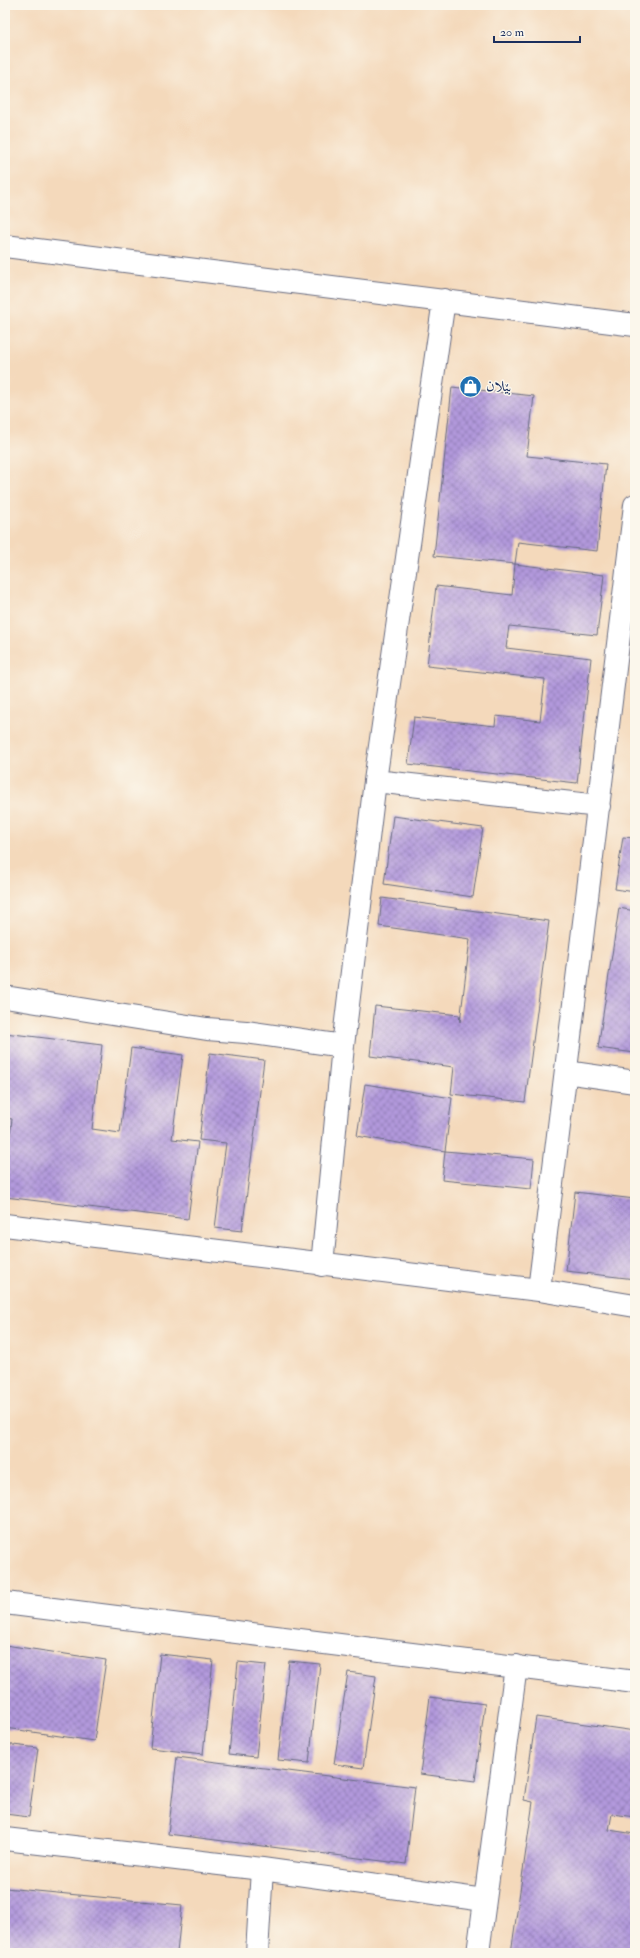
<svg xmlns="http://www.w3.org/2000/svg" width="640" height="1958" font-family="'IM FELL Double Pica',Amiri,serif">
<defs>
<pattern id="building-cross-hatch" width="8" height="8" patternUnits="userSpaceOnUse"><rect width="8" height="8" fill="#b299dc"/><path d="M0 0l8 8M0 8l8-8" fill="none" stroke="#907db6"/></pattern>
</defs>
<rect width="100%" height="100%" fill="#fbf7ec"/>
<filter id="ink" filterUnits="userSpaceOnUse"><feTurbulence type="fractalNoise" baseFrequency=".025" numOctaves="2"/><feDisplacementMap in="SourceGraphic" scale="8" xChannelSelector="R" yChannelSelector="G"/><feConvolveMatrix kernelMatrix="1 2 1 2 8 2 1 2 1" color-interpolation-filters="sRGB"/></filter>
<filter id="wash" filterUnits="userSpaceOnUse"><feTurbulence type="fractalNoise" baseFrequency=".012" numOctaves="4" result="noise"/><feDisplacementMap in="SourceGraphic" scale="16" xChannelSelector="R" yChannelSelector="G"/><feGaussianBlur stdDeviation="0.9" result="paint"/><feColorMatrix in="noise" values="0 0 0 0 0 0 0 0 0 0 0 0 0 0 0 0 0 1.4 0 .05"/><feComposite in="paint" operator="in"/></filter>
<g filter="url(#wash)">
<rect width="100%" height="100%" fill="#f4d9bb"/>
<g id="blocks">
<!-- building -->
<path fill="url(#building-cross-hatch)" d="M 452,387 L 534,396 L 527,456 L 606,464 L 597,551 L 518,542 L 515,564 L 434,556 Z
M 515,564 L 604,575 L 597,635 L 509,626 L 506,648 L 591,658 L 577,783 L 408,764 L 414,717 L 495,726 L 496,716 L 540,721 L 545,679 L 427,666 L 436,586 L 512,595 Z
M 393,816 L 483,828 L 473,897 L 384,884 Z
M 623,837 L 635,838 L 635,892 L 615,889 Z
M 382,898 L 549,921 L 525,1102 L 451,1094 L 454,1067 L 370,1056 L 375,1006 L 459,1015 L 460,1022 L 470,939 L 379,926 Z
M 619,908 L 635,911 L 635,1053 L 598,1048 Z
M 5,1033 L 102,1045 L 92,1129 L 120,1133 L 131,1048 L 183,1055 L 172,1139 L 198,1142 L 188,1219 L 5,1197 L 5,1178 L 12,1119 L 5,1118 Z
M 210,1053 L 264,1060 L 242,1231 L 215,1228 L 226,1143 L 199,1140 Z
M 365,1084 L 452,1098 L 445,1151 L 357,1136 Z
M 445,1151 L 534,1159 L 531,1189 L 442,1180 Z
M 575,1192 L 635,1199 L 635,1279 L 566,1271 Z
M 5,1645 L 106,1660 L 94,1741 L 5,1728 Z
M 160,1654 L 213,1660 L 203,1754 L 150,1748 Z
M 289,1661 L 320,1664 L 309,1763 L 278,1760 Z
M 238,1662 L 266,1665 L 256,1757 L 229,1754 Z
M 348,1672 L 376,1676 L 363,1768 L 334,1764 Z
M 430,1697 L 485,1704 L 475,1781 L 420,1774 Z
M 536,1717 L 635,1731 L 635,1817 L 612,1814 L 609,1830 L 635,1834 L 635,1953 L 511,1953 L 533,1802 L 524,1800 Z
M 5,1744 L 38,1748 L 29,1817 L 5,1814 Z
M 177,1757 L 415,1787 L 406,1864 L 168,1834 Z
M 5,1888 L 182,1905 L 177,1953 L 5,1953 Z"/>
</g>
</g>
<g filter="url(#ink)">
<use href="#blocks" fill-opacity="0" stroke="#676a7f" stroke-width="1"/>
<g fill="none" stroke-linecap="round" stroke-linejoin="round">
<defs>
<path id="street" d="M 5,246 L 635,325
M 375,781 L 599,806
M 5,997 L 207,1029 L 246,1032 L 343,1046
M 566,1072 L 635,1082
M 5,1225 L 539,1290 L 635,1306
M 322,1265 L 343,1046 L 375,781 L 444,300
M 539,1290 L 635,505
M 5,1603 L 635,1682
M 5,1839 L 262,1869 L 484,1900
M 257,1953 L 262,1869
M 478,1953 L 516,1666"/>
</defs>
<!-- street casing -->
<use href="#street" stroke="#676a7f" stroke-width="24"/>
<!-- street -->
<use href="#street" stroke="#fff" stroke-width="22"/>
</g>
</g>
<!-- icons -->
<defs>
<symbol id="shop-disc" viewBox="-11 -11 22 22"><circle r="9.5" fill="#1f6fb2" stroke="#fbf7ec"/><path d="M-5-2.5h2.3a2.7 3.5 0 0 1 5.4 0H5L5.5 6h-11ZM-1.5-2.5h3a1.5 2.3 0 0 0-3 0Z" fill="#fff"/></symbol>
</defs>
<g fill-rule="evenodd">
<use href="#shop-disc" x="458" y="374" width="25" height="25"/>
</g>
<g text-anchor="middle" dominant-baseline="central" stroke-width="3" stroke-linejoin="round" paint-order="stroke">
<!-- poi labels -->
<g font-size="15" fill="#1b2f5e" stroke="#fbf7ec" text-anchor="start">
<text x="486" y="386">بێلان</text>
</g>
</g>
<!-- margin -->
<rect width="640" height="1958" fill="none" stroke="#fbf7ec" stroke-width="20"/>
<!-- scale -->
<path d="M494 36v6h86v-6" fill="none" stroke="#1b2f5e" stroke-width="2"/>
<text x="500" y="36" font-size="12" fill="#1b2f5e" stroke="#fbf7ec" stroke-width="3" paint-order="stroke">20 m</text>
</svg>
